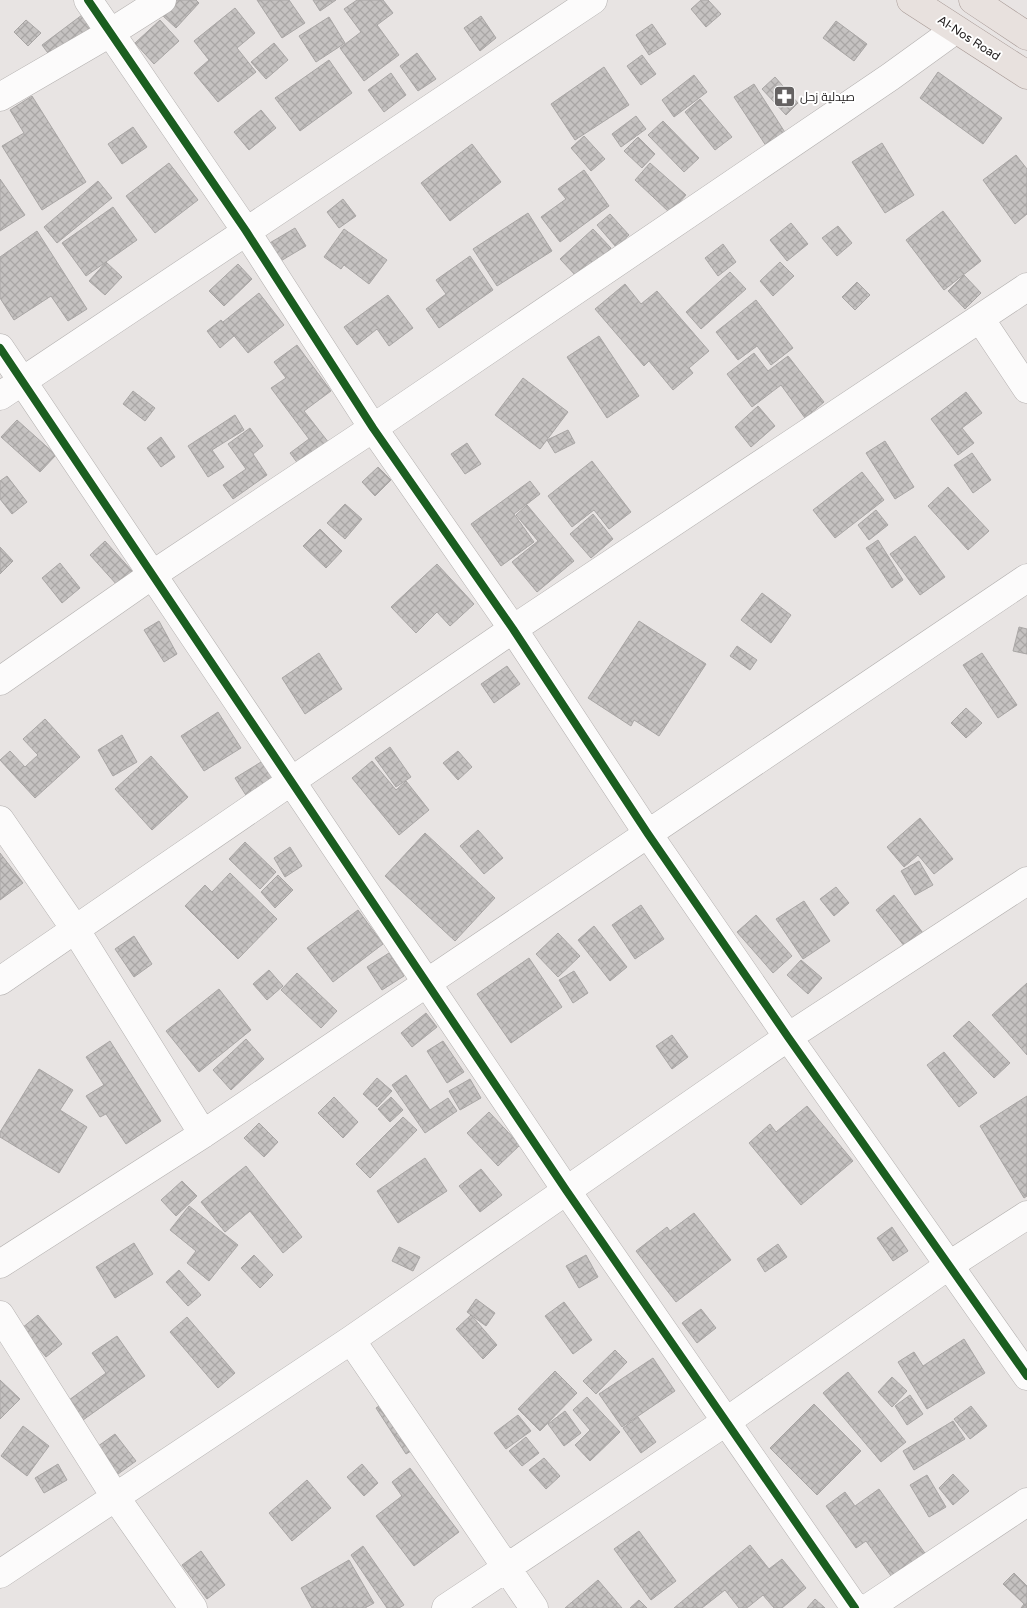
<svg xmlns="http://www.w3.org/2000/svg" width="1027" height="1608" font-family="'Varela Round',Cairo,sans-serif">
<defs>
<pattern id="building-cross-hatch" width="8" height="8" patternUnits="userSpaceOnUse" patternTransform="scale(1.25)"><rect width="8" height="8" fill="#c5c2c1"/><path d="M0 0l8 8M0 8l8-8" fill="none" stroke="#a9a6a5"/></pattern>
</defs>
<rect width="100%" height="100%" fill="#e8e4e3"/>
<!-- building -->
<path fill="url(#building-cross-hatch)" stroke="#a9a6a5" d="M 175,0 L 196,0 L 199,3 L 176,28 L 162,15 Z
M 257,0 L 289,0 L 305,23 L 282,38 Z
M 313,0 L 336,0 L 320,11 Z
M 357,0 L 383,0 L 393,13 L 377,25 L 399,55 L 364,81 L 340,48 L 361,32 L 344,9 Z
M 701,0 L 708,0 L 721,14 L 706,27 L 691,9 Z
M 235,8 L 255,33 L 237,48 L 256,72 L 218,102 L 194,73 L 209,60 L 194,41 Z
M 90,9 L 104,29 L 56,64 L 42,45 Z
M 481,16 L 496,38 L 480,51 L 464,28 Z
M 329,17 L 345,43 L 316,62 L 299,36 Z
M 26,20 L 41,33 L 28,46 L 14,32 Z
M 160,20 L 179,41 L 154,64 L 135,43 Z
M 836,21 L 867,44 L 854,61 L 823,38 Z
M 652,24 L 666,44 L 649,55 L 636,35 Z
M 274,43 L 288,60 L 266,79 L 251,62 Z
M 417,53 L 436,79 L 418,91 L 400,66 Z
M 642,55 L 656,74 L 641,85 L 627,66 Z
M 329,60 L 352,93 L 300,131 L 275,98 Z
M 604,67 L 629,105 L 575,140 L 551,104 Z
M 938,72 L 1002,118 L 983,144 L 920,98 Z
M 391,73 L 406,95 L 384,112 L 368,90 Z
M 694,75 L 707,92 L 674,117 L 662,100 Z
M 775,77 L 798,103 L 786,115 L 762,89 Z
M 754,84 L 795,148 L 776,161 L 734,97 Z
M 32,96 L 86,182 L 42,210 L 2,146 L 24,133 L 10,110 Z
M 700,99 L 732,137 L 715,150 L 685,112 Z
M 261,110 L 276,128 L 249,150 L 234,132 Z
M 636,116 L 646,129 L 621,147 L 612,134 Z
M 663,121 L 699,158 L 684,172 L 648,135 Z
M 133,127 L 147,147 L 122,164 L 108,144 Z
M 584,136 L 605,159 L 591,171 L 571,148 Z
M 638,137 L 655,154 L 642,168 L 624,151 Z
M 882,143 L 914,195 L 885,213 L 852,162 Z
M 472,144 L 501,182 L 450,221 L 421,183 Z
M 1016,155 L 1027,169 L 1027,214 L 1015,224 L 983,180 Z
M 169,163 L 198,200 L 155,233 L 126,196 Z
M 650,163 L 686,195 L 670,213 L 635,180 Z
M 584,170 L 609,206 L 560,242 L 541,217 L 566,199 L 558,189 Z
M 0,179 L 25,215 L 0,231 Z
M 98,181 L 112,198 L 57,243 L 44,227 Z
M 343,199 L 356,216 L 339,228 L 327,212 Z
M 113,207 L 137,240 L 86,276 L 62,243 Z
M 943,211 L 981,261 L 944,290 L 906,240 Z
M 528,213 L 552,251 L 497,286 L 473,249 Z
M 610,214 L 629,235 L 616,247 L 597,225 Z
M 791,223 L 808,244 L 787,261 L 770,240 Z
M 838,226 L 852,243 L 837,256 L 822,238 Z
M 295,228 L 306,246 L 279,262 L 268,244 Z
M 344,229 L 387,260 L 369,284 L 344,265 L 341,269 L 324,257 Z
M 593,229 L 611,248 L 579,279 L 560,259 Z
M 37,231 L 87,309 L 68,321 L 51,296 L 14,320 L 0,298 L 0,257 Z
M 723,244 L 736,262 L 718,276 L 705,258 Z
M 470,256 L 493,290 L 439,328 L 426,309 L 446,294 L 436,280 Z
M 106,262 L 122,277 L 105,295 L 89,281 Z
M 780,262 L 794,276 L 773,296 L 760,281 Z
M 238,264 L 252,279 L 224,306 L 209,291 Z
M 730,272 L 746,289 L 701,329 L 686,312 Z
M 964,275 L 981,293 L 965,309 L 948,291 Z
M 857,282 L 870,295 L 855,310 L 842,297 Z
M 625,284 L 641,304 L 657,291 L 709,351 L 689,368 L 693,373 L 673,390 L 649,361 L 644,366 L 595,309 Z
M 259,293 L 284,325 L 248,353 L 223,322 Z
M 388,295 L 413,328 L 389,346 L 377,329 L 357,345 L 344,327 Z
M 756,300 L 793,348 L 771,365 L 757,346 L 738,360 L 716,332 Z
M 221,320 L 234,336 L 220,348 L 207,331 Z
M 599,336 L 639,396 L 607,418 L 567,357 Z
M 297,345 L 331,391 L 304,411 L 329,443 L 299,465 L 290,453 L 309,439 L 271,388 L 286,378 L 274,362 Z
M 754,353 L 768,371 L 788,356 L 824,402 L 805,418 L 781,385 L 752,407 L 727,374 Z
M 523,378 L 568,412 L 540,449 L 495,415 Z
M 133,391 L 155,408 L 145,421 L 123,404 Z
M 966,392 L 982,413 L 962,428 L 974,443 L 958,455 L 931,419 Z
M 758,406 L 775,426 L 751,447 L 735,427 Z
M 235,415 L 244,430 L 212,450 L 224,467 L 208,477 L 188,446 Z
M 17,420 L 56,455 L 40,472 L 1,437 Z
M 250,428 L 263,446 L 253,454 L 267,475 L 233,499 L 223,485 L 246,469 L 228,444 Z
M 568,430 L 575,443 L 555,453 L 547,440 Z
M 161,437 L 175,457 L 161,467 L 147,448 Z
M 885,441 L 914,487 L 895,499 L 866,453 Z
M 467,443 L 481,464 L 465,474 L 451,454 Z
M 972,453 L 991,480 L 973,493 L 954,465 Z
M 592,461 L 631,512 L 609,529 L 594,510 L 572,527 L 548,496 Z
M 378,467 L 391,480 L 375,496 L 362,482 Z
M 862,472 L 884,500 L 835,538 L 813,510 Z
M 7,476 L 27,502 L 12,514 L 0,499 L 0,481 Z
M 530,481 L 540,494 L 514,514 L 534,542 L 501,566 L 471,524 Z
M 948,487 L 989,531 L 968,550 L 928,506 Z
M 345,504 L 362,519 L 345,539 L 327,523 Z
M 527,505 L 574,561 L 537,592 L 512,562 L 538,541 L 516,515 Z
M 876,510 L 888,525 L 869,540 L 858,525 Z
M 593,514 L 613,539 L 591,558 L 570,534 Z
M 320,529 L 342,551 L 326,568 L 303,546 Z
M 915,536 L 945,577 L 920,595 L 890,554 Z
M 878,540 L 903,580 L 892,588 L 866,548 Z
M 105,541 L 133,572 L 118,586 L 90,555 Z
M 0,547 L 13,561 L 0,574 Z
M 60,563 L 80,588 L 62,603 L 42,578 Z
M 437,564 L 474,604 L 450,626 L 437,612 L 416,633 L 391,607 Z
M 762,593 L 791,615 L 771,643 L 741,620 Z
M 159,621 L 177,654 L 164,662 L 144,630 Z
M 639,621 L 706,664 L 659,736 L 634,720 L 631,726 L 588,698 Z
M 1019,627 L 1027,629 L 1027,654 L 1013,651 Z
M 737,646 L 757,660 L 750,670 L 730,656 Z
M 319,653 L 342,689 L 305,714 L 282,678 Z
M 982,653 L 1017,705 L 998,718 L 963,665 Z
M 507,666 L 520,684 L 494,703 L 481,684 Z
M 966,708 L 982,723 L 966,738 L 951,723 Z
M 218,712 L 241,748 L 204,771 L 181,736 Z
M 45,719 L 80,757 L 35,798 L 0,760 L 10,751 L 25,767 L 38,755 L 23,739 Z
M 122,735 L 137,762 L 113,776 L 98,750 Z
M 390,747 L 411,777 L 396,787 L 375,758 Z
M 458,751 L 472,767 L 458,780 L 443,763 Z
M 151,756 L 188,797 L 152,830 L 115,789 Z
M 266,759 L 280,781 L 249,800 L 235,778 Z
M 372,761 L 396,790 L 406,781 L 429,810 L 399,835 L 352,778 Z
M 920,818 L 953,859 L 934,874 L 918,855 L 904,867 L 887,847 Z
M 478,830 L 503,858 L 484,874 L 460,846 Z
M 425,833 L 495,898 L 455,941 L 385,876 Z
M 245,842 L 276,872 L 260,889 L 229,859 Z
M 290,847 L 302,866 L 285,877 L 274,858 Z
M 0,853 L 23,883 L 0,900 Z
M 919,861 L 933,885 L 915,895 L 901,871 Z
M 230,873 L 277,919 L 238,959 L 185,906 L 205,885 L 212,892 Z
M 278,875 L 293,890 L 275,908 L 261,892 Z
M 836,887 L 849,903 L 834,916 L 820,899 Z
M 894,895 L 923,933 L 905,947 L 876,910 Z
M 804,901 L 830,941 L 803,959 L 776,919 Z
M 641,905 L 664,939 L 635,959 L 612,925 Z
M 358,910 L 383,944 L 333,982 L 307,948 Z
M 756,915 L 792,956 L 773,973 L 737,932 Z
M 594,926 L 627,967 L 610,981 L 578,940 Z
M 558,933 L 580,956 L 558,977 L 536,954 Z
M 134,936 L 152,964 L 134,977 L 115,949 Z
M 389,953 L 404,976 L 382,990 L 367,967 Z
M 529,958 L 562,1007 L 511,1043 L 477,994 Z
M 801,960 L 822,978 L 808,994 L 787,975 Z
M 269,970 L 283,986 L 267,1000 L 253,984 Z
M 574,971 L 588,993 L 573,1003 L 559,980 Z
M 297,973 L 337,1011 L 321,1028 L 281,990 Z
M 1027,983 L 1027,1055 L 992,1015 Z
M 219,989 L 251,1030 L 199,1072 L 166,1031 Z
M 426,1013 L 437,1027 L 412,1047 L 401,1033 Z
M 969,1021 L 1010,1063 L 994,1078 L 953,1036 Z
M 672,1035 L 688,1057 L 672,1069 L 656,1046 Z
M 246,1039 L 264,1059 L 231,1090 L 213,1070 Z
M 110,1041 L 161,1121 L 126,1144 L 106,1114 L 100,1117 L 86,1096 L 104,1085 L 86,1057 Z
M 443,1041 L 464,1072 L 447,1083 L 427,1051 Z
M 944,1052 L 977,1093 L 959,1107 L 927,1065 Z
M 39,1069 L 73,1090 L 60,1110 L 87,1127 L 59,1173 L 0,1137 L 0,1132 Z
M 406,1075 L 430,1110 L 448,1098 L 457,1111 L 425,1133 L 392,1085 Z
M 377,1078 L 392,1091 L 377,1107 L 363,1094 Z
M 470,1079 L 481,1098 L 460,1110 L 449,1091 Z
M 1027,1096 L 1027,1196 L 1024,1198 L 980,1126 Z
M 334,1097 L 358,1122 L 343,1138 L 318,1113 Z
M 391,1097 L 403,1110 L 390,1122 L 378,1109 Z
M 807,1106 L 853,1161 L 801,1205 L 749,1143 L 770,1124 L 776,1132 Z
M 489,1112 L 520,1145 L 498,1166 L 467,1133 Z
M 403,1117 L 417,1130 L 370,1178 L 356,1164 Z
M 259,1123 L 278,1142 L 264,1157 L 244,1138 Z
M 425,1158 L 447,1191 L 398,1223 L 377,1191 Z
M 246,1166 L 302,1237 L 283,1253 L 250,1211 L 225,1232 L 201,1202 Z
M 481,1169 L 502,1195 L 480,1212 L 459,1186 Z
M 182,1181 L 197,1196 L 176,1216 L 161,1200 Z
M 189,1206 L 238,1245 L 209,1281 L 187,1263 L 196,1251 L 170,1230 Z
M 694,1213 L 731,1260 L 676,1302 L 636,1251 L 667,1227 L 670,1231 Z
M 892,1227 L 908,1251 L 893,1261 L 877,1238 Z
M 134,1243 L 153,1274 L 115,1298 L 96,1267 Z
M 778,1244 L 787,1257 L 765,1272 L 757,1259 Z
M 399,1247 L 420,1257 L 413,1271 L 392,1261 Z
M 254,1255 L 273,1275 L 260,1288 L 241,1268 Z
M 586,1255 L 598,1277 L 579,1288 L 566,1266 Z
M 179,1270 L 201,1295 L 188,1306 L 166,1282 Z
M 476,1299 L 495,1313 L 486,1326 L 467,1312 Z
M 564,1302 L 592,1340 L 573,1354 L 545,1316 Z
M 701,1309 L 716,1328 L 697,1343 L 682,1323 Z
M 38,1315 L 62,1344 L 46,1357 L 22,1328 Z
M 471,1315 L 497,1345 L 483,1359 L 456,1329 Z
M 187,1317 L 235,1373 L 218,1388 L 170,1332 Z
M 117,1336 L 145,1376 L 83,1420 L 69,1400 L 106,1373 L 92,1353 Z
M 964,1339 L 985,1373 L 927,1409 L 898,1362 L 914,1352 L 923,1366 Z
M 615,1350 L 627,1362 L 596,1394 L 583,1381 Z
M 653,1358 L 675,1391 L 622,1427 L 599,1394 Z
M 555,1371 L 577,1393 L 540,1431 L 518,1409 Z
M 848,1372 L 906,1442 L 881,1462 L 823,1393 Z
M 892,1377 L 907,1391 L 892,1407 L 878,1392 Z
M 0,1380 L 20,1399 L 0,1419 Z
M 910,1395 L 923,1414 L 907,1425 L 895,1406 Z
M 587,1397 L 620,1432 L 590,1461 L 575,1445 L 590,1430 L 573,1410 Z
M 385,1402 L 416,1448 L 406,1454 L 376,1408 Z
M 814,1404 L 861,1451 L 817,1495 L 770,1448 Z
M 971,1406 L 987,1426 L 970,1439 L 954,1419 Z
M 565,1411 L 581,1433 L 564,1446 L 548,1424 Z
M 518,1415 L 531,1431 L 506,1449 L 494,1433 Z
M 638,1417 L 656,1442 L 641,1453 L 623,1428 Z
M 953,1421 L 965,1439 L 914,1470 L 903,1451 Z
M 23,1426 L 49,1446 L 27,1476 L 1,1456 Z
M 115,1434 L 136,1461 L 114,1477 L 94,1449 Z
M 526,1437 L 539,1453 L 522,1466 L 509,1451 Z
M 544,1458 L 560,1476 L 546,1489 L 529,1470 Z
M 58,1464 L 67,1480 L 44,1493 L 35,1478 Z
M 362,1464 L 378,1483 L 364,1496 L 347,1477 Z
M 410,1468 L 459,1532 L 414,1566 L 376,1516 L 402,1496 L 392,1482 Z
M 953,1474 L 969,1491 L 953,1505 L 939,1488 Z
M 927,1475 L 946,1507 L 929,1517 L 910,1485 Z
M 307,1480 L 331,1508 L 292,1541 L 269,1513 Z
M 879,1489 L 927,1556 L 894,1580 L 866,1541 L 856,1548 L 826,1506 L 845,1492 L 855,1506 Z
M 639,1531 L 676,1581 L 651,1600 L 614,1549 Z
M 750,1545 L 769,1569 L 782,1559 L 806,1588 L 782,1608 L 774,1608 L 763,1595 L 747,1608 L 739,1608 L 725,1590 L 702,1608 L 674,1608 Z
M 363,1546 L 404,1605 L 399,1608 L 387,1608 L 351,1555 Z
M 201,1551 L 225,1585 L 207,1599 L 182,1565 Z
M 349,1560 L 374,1603 L 365,1608 L 312,1608 L 301,1588 Z
M 1014,1573 L 1027,1586 L 1027,1608 L 1021,1608 L 1024,1604 L 1003,1584 Z
M 598,1580 L 622,1608 L 565,1608 Z
M 815,1599 L 825,1608 L 807,1608 Z
M 639,1600 L 647,1608 L 630,1608 Z"/>
<g fill="none" stroke-linecap="round" stroke-linejoin="round">
<defs>
<path id="minor" d="M 88,0 L 246,231 L 373,428 L 513,629 L 648,834 L 788,1037 L 1027,1376
M 0,97 L 110,33 L 162,0
M 981,320 L 1027,389
M 0,348 L 566,1190 L 855,1608
M 0,396 L 593,0
M 0,681 L 152,575 L 373,428 L 890,77 L 955,30
M 0,820 L 75,929 L 203,1134
M 0,981 L 513,629 L 1027,287
M 0,1264 L 203,1134 L 1027,578
M 0,1315 L 116,1498 L 193,1608
M 351,1340 L 534,1608
M 0,1574 L 351,1340 L 788,1037 L 1027,881
M 446,1608 L 727,1421 L 948,1266 L 1027,1215
M 868,1608 L 1027,1502"/>
<path id="major" d="M 911,0 L 1027,75
M 973,0 L 1027,36"/>
</defs>
<!-- minor casing -->
<use href="#minor" stroke="#b3b0af" stroke-width="29"/>
<!-- major casing -->
<use href="#major" stroke="#a79995" stroke-width="29"/>
<!-- minor -->
<use href="#minor" stroke="#fcfbfb" stroke-width="28"/>
<!-- major -->
<use href="#major" stroke="#e8e1de" stroke-width="28"/>
<defs>
<path id="cycleway" d="M 88,0 L 246,231 L 373,428 L 513,629 L 648,834 L 788,1037 L 1027,1376
M 0,348 L 566,1190 L 855,1608"/>
</defs>
<!-- cycleway casing -->
<use href="#cycleway" stroke="#fff" stroke-width="11"/>
<!-- cycleway -->
<use href="#cycleway" stroke="#1b5e20" stroke-width="8"/>
</g>
<!-- icons -->
<defs>
<symbol id="pharmacy-square" viewBox="-11 -11 22 22"><rect x="-9" y="-9" width="18" height="18" rx="4" fill="#656262" stroke="#fff"/><path d="M-2-6h4v4h4v4h-4v4h-4v-4h-4v-4h4Z" fill="#fff"/></symbol>
</defs>
<g fill-rule="evenodd">
<use href="#pharmacy-square" x="772" y="84" width="25" height="25"/>
</g>
<g text-anchor="middle" dominant-baseline="central" stroke-width="4" stroke-linejoin="round" paint-order="stroke">
<!-- street labels -->
<g font-size="12" fill="#1f1c1c" stroke="#fff">
<text transform="translate(969 38) rotate(33)">Al-Nos Road</text>
</g>
<!-- poi labels -->
<g font-size="12" fill="#1f1c1c" stroke="#fff" text-anchor="start">
<text x="800" y="97">صيدلية زحل</text>
</g>
</g>
</svg>
